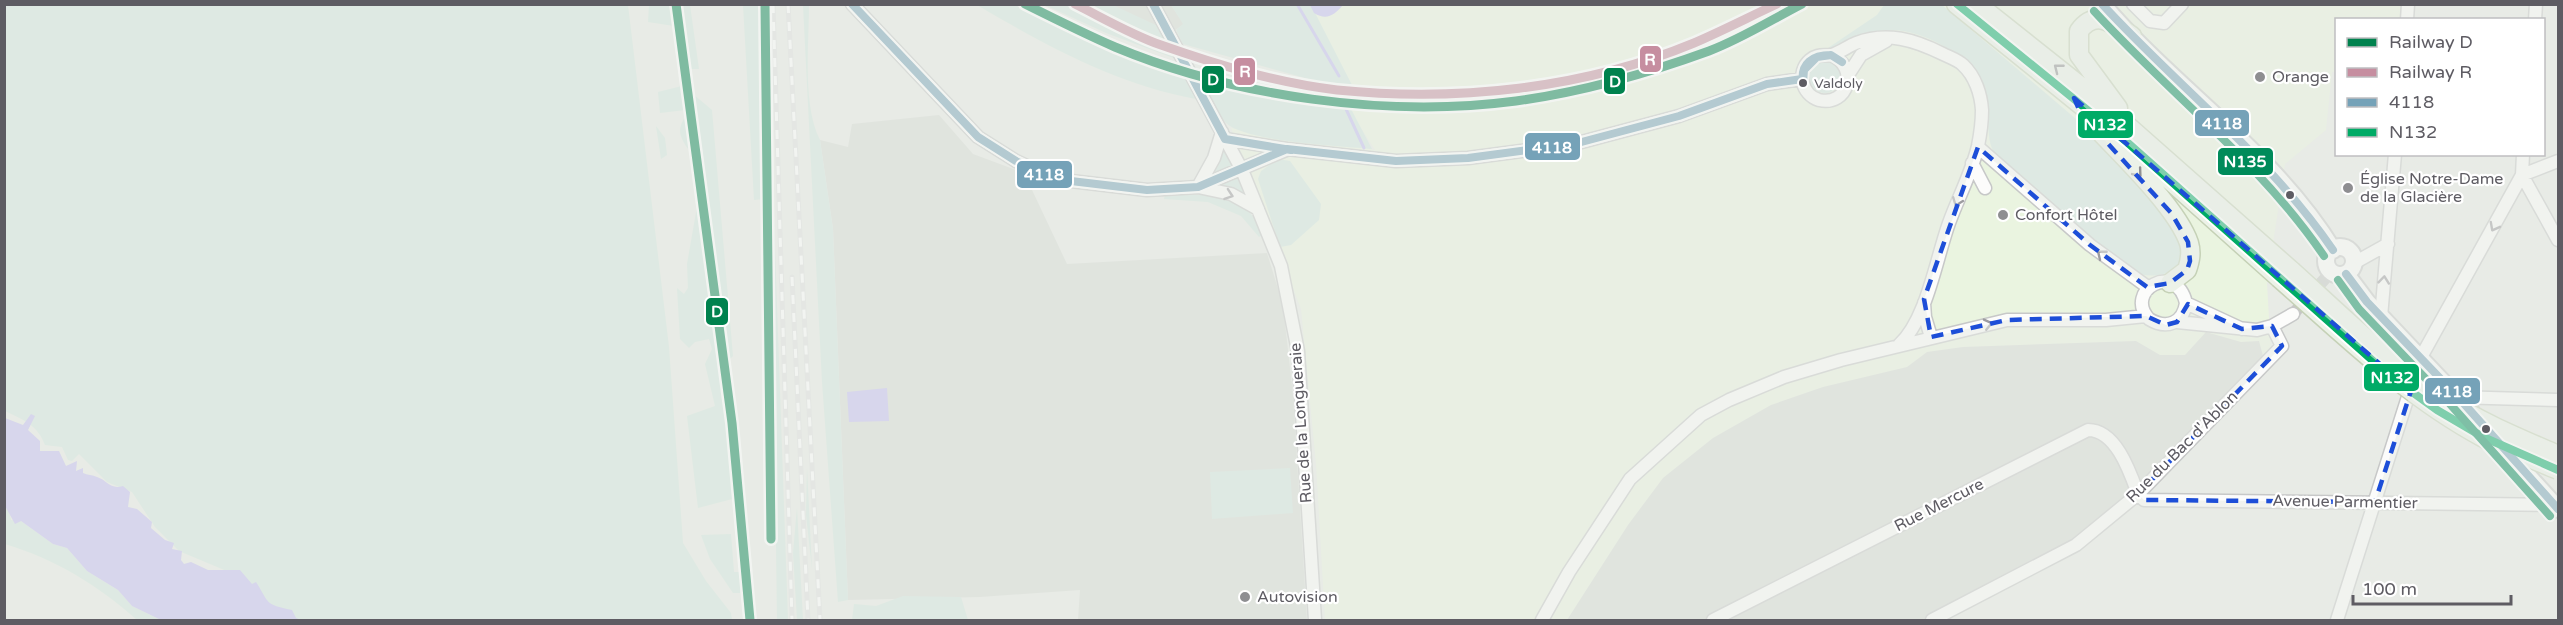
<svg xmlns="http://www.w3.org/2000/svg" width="2563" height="625" font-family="'Varela Round',sans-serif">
<rect width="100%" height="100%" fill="#e8ebe6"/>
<!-- commercial -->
<path fill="#eaf4e0" d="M 1283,5 L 2402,5 L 2401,19 L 2336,20 L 2336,72 L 2332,72 L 2326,130 L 2285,164 L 2267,283 L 2271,353 L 2123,504 L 1926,620 L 1325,620 L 1316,464 L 1301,309 L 1231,128 L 1375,150 Z"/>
<!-- industrial -->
<path fill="#d8dbd6" d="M 1096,5 L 1171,5 L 1184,24 L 1164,38 Z
M 939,115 L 973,154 L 1024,173 L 1067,264 L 1267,253 L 1283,305 L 1293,395 L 1307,620 L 1078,620 L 1080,590 L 980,597 L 848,600 L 833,229 L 820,140 L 848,147 L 852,124 Z
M 2206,332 L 2241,342 L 2259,341 L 2263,356 L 2177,453 L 2076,543 L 1922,620 L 1567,620 L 1628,525 L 1663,478 L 1713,438 L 1771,405 L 1823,387 L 1907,367 L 1927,352 L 1963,347 L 2136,341 L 2160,355 L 2185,355 Z"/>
<!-- green -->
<path fill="#d3e7df" d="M 5,5 L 628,5 L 669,347 L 683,543 L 706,581 L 731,613 L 732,620 L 293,620 L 253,594 L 241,577 L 179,551 L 155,527 L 132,492 L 107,482 L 79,454 L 72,461 L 68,460 L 62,447 L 45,445 C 38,425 22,419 5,411 Z
M 649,5 L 671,5 L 674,26 L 648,22 Z
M 681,5 L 690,5 L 699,69 L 690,69 Z
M 743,5 L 761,5 L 765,199 L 754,200 Z
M 803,5 L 809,5 C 809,44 802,105 820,140 L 833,229 L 848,600 L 838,602 L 822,382 Z
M 977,5 L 1015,5 L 1099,47 L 1188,78 L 1196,99 C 1116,84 1047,46 977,5 Z
M 1045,5 L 1066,5 L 1173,54 L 1179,60 L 1106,33 Z
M 1084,5 L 1113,5 L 1158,26 L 1169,44 Z
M 1171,5 L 1311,5 L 1352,85 L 1323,83 L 1183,44 L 1176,30 L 1183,24 Z
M 1884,5 L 1942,5 L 2096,136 L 2174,226 L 2184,252 L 2182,265 C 2165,277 2148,279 2130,270 L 1996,156 C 1983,137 1992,114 1986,94 C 1975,56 1918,24 1879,31 C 1862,34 1846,47 1828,48 L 1877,15 Z
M1809 77a16 16 0 1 1 32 0a16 16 0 1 1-32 0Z
M 1203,82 L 1272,98 L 1351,109 L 1372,149 C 1342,146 1246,142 1226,123 C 1216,114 1210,94 1203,82 Z
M 682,86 L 685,110 L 660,113 L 658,92 Z
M 693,94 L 712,110 L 733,356 L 729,360 Z
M 770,105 L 788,620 L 777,620 Z
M 686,116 L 691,153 C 681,139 675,131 686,116 Z
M 656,126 L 665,138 L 667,155 L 661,159 Z
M 1222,145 L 1233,168 L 1210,176 Z
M 1278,159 L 1290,161 L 1321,204 L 1319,220 L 1291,245 L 1280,247 L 1258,179 L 1261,171 Z
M 1237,176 L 1247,197 L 1215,185 Z
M 1165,194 C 1206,195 1244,190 1264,234 L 1259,237 L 1241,216 L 1208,202 L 1164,199 Z
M 698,201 L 736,498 L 698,508 L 687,416 L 715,406 L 705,364 L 712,349 L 709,339 L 695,342 L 689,348 L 680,339 L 677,288 L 684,294 L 688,288 L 687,264 Z
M 807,468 L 812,569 L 806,515 Z
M 1290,468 L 1293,513 L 1212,519 L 1210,472 Z
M 4,507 L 9,511 L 11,520 L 21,521 L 53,544 L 67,548 L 87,571 L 118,590 L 132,606 L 161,620 L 137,620 C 98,585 55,559 5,544 Z
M 797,508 L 803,620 L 797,620 L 793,553 Z
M 731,534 L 734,572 L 742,572 L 740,593 L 733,593 L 710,559 L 701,535 Z
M 903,596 L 961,597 L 968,620 L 852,620 L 854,604 L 876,606 Z"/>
<!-- water -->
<path fill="#c4bcf3" d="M 1310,5 L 1343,5 C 1334,15 1327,21 1314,13 Z
M 887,388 L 889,421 L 849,422 L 847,392 Z
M 31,414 L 35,416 L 28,430 L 40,441 L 40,451 L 59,451 L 66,466 L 77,461 L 76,471 L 83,468 L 83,473 C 87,475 93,475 97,477 C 107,480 110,490 123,486 L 130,492 L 128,507 L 137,509 L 152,522 L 151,528 L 165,540 L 174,543 L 172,549 L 182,551 L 181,560 L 184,564 L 191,562 L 208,570 L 240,570 L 252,584 L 256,582 C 270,604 264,604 292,610 L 296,618 L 301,620 L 161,620 L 132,606 L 118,590 L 87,571 L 67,548 L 53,544 L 21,521 L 15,524 L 5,506 L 5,418 L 23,425 Z"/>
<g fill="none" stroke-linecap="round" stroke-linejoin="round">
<!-- stream -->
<path stroke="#c4bcf3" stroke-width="3" d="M 1297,4 L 1339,76
M 1346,109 L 1364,148"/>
<!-- street-tunnel -->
<path stroke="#c6c7c5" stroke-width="12" stroke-dasharray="12 6" stroke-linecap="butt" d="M 2293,314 L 2331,272"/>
<defs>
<path id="street" d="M 852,4 L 978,137 L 1016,161 L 1054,179 L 1147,190 L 1198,187 L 1231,194 L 1258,209
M 1153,4 L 1242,170 L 1281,266 L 1298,351 L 1315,620
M 2133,4 L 2150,21 L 2164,23 L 2182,4
M 2407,20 L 2408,4
M 2535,20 L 2536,4
M 1831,55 C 1860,67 1848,107 1819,100 C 1802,95 1796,72 1810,60 C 1817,54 1823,56 1831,55 C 1840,53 1848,46 1856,43 C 1887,31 1915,40 1943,54 C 1949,57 1958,60 1963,65 C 1975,76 1981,94 1982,110 C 1982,121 1980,136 1978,146 C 1972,172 1958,198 1949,223 C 1936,259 1927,319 1899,345
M 1848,75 L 1861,55 L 1886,41
M 1225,139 L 1287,149 L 1396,161 L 1468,158 L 1574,144 L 1679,116 L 1767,84 L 1802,79
M 1978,147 L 2090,245 L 2149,288
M 2558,161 L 2522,175 L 2558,240
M 1972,163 L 1985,188
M 1198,187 L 1286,150
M 1198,187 L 1214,158 L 1222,132
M 2354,263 L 2388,244
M 1924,303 L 1925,317 L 1931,337
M 2186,303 C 2183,323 2167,330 2149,319 C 2123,291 2176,260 2186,303 L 2242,329
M 2381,317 L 2395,154
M 2177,322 L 2257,330 L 2272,326 L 2293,314
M 2455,397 L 2558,400
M 2138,494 L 2144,500 L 2555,505
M 1542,620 L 1569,572 L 1630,479 L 1701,415 L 1729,400 L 1784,377 L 1841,360 L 2007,320 L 2106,320 L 2146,316
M 1713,620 L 2088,430 C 2116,430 2130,472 2138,494
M 1932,620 L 2076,545 L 2138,494 L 2282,346 L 2272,326
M 2337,620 L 2420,359 L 2522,175 L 2523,154"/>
<path id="secondary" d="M 2102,4 C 2175,90 2273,152 2333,250
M2326 261a14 14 0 1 1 28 0a14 14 0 1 1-28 0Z
M 2346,274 L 2367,302 L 2472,413
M 2501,446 L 2558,509"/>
<path id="primary" d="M 1956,4 L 2128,143 L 2279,278
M 1977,4 L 2103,104 L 2292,271
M 2118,108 L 2079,55 L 2079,31 C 2096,8 2113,24 2132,36
M 2102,134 C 2127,160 2178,210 2189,243 C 2192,253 2190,261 2187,270 L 2170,283"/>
</defs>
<!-- street casing -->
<use href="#street" stroke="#c7c8c8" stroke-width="15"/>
<!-- secondary casing -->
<use href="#secondary" stroke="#c7c8c7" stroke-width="20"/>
<!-- primary casing -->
<use href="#primary" stroke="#c5d1b6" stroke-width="21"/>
<!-- street -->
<use href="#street" stroke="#fcfcfb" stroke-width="12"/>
<!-- secondary -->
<use href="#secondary" stroke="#fcfcfb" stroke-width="16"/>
<!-- primary -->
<use href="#primary" stroke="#ecf2e8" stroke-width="18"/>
<defs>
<path id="rail" d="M 773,4 L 792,620
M 788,4 L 820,620
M 792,277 L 808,620"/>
</defs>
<!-- rail casing -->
<use href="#rail" stroke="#e0e1e1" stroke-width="5"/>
<!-- rail -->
<use href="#rail" stroke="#fff" stroke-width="3" stroke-dasharray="9" stroke-linecap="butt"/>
<defs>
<path id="primary-bridge" d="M 2292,271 C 2341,315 2388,362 2443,398 C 2480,422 2519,438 2558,455
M 2279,278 C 2344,335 2406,396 2482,437 C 2507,450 2533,459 2558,470"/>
</defs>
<!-- primary-bridge casing -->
<use href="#primary-bridge" stroke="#c5d1b6" stroke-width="21" stroke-linecap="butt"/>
<!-- primary-bridge -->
<use href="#primary-bridge" stroke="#ecf2e8" stroke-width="18"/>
<defs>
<path id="bus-1" d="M 852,4 L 978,137 L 1016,161 L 1054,179 L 1147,190 L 1198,187 L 1287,149 L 1396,161 L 1468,158 L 1574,144 L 1679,116 L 1767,84 L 1802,79
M 1153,4 L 1225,139 L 1291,150
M 2102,4 C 2179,88 2269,156 2333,250
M 1803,83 C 1800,63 1813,55 1831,55 L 1842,62
M 1803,83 L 1804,70 L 1817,57 L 1831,55 L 1842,62
M 2346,274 L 2367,302 L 2458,397 L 2558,509"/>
<path id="bus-2" d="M 1957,4 L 2128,143 L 2390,376 L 2437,410 L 2483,437 L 2558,470"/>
<path id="bus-3" d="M 2094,11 C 2170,94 2260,162 2324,256
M 2338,280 L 2359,309 L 2450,404 L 2550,516"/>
</defs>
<!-- bus-1 casing -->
<use href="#bus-1" stroke="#fff" stroke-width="12"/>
<!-- bus-2 casing -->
<use href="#bus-2" stroke="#fff" stroke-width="12"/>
<!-- bus-3 casing -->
<use href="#bus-3" stroke="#fff" stroke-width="12"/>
<!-- bus-1 -->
<use href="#bus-1" stroke="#75a2b8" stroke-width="8"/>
<!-- bus-2 -->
<use href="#bus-2" stroke="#00ab66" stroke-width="8"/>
<!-- bus-3 -->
<use href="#bus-3" stroke="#008b5a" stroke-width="8"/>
<defs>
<path id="rail-1" d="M 676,4 L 732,423 L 750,620
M 765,4 L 771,539
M 1025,4 C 1055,19 1085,34 1115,47 C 1235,97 1387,118 1516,101 C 1582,92 1646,74 1709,51 C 1741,39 1771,20 1802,4"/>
<path id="rail-2" d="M 1075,4 C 1103,18 1132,35 1161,45 C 1218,65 1277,83 1337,90 C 1457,102 1583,89 1694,43 C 1722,31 1749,17 1777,4"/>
</defs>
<!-- rail-1 casing -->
<use href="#rail-1" stroke="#fff" stroke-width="14"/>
<!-- rail-2 casing -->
<use href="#rail-2" stroke="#fff" stroke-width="14"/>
<!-- rail-1 -->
<use href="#rail-1" stroke="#00824e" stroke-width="9"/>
<!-- rail-2 -->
<use href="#rail-2" stroke="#c68ea0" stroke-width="9"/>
</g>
<!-- one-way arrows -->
<defs><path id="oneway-chevron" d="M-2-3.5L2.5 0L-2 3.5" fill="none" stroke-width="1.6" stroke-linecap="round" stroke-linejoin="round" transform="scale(1.5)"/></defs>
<g stroke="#909092">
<use href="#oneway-chevron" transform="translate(2058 68) rotate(-142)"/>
<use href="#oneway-chevron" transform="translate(2138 173) rotate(50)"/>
</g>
<g stroke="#9d9ca0">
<use href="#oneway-chevron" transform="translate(1229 195) rotate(19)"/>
<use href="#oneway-chevron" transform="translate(1957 202) rotate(111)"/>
<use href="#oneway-chevron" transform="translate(2494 227) rotate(118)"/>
<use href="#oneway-chevron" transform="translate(2101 254) rotate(-141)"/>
<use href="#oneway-chevron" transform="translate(2384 280) rotate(-84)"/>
<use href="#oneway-chevron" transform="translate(1988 324) rotate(-13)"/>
</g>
<!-- marked area -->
<path d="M0 0H2563V625H0ZM 2074,98 L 2411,391 L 2375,502 L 2144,500 L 2138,494 L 2282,346 L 2272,326 L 2242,329 L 2188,304 L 2177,322 L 2166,325 L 2146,316 L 2007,320 L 1931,337 L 1924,299 L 1978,147 L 2090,245 L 2147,287 L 2170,283 L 2187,270 L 2190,261 L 2188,242 L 2172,214 L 2081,114 Z" fill="#e8ebe6" fill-opacity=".55" fill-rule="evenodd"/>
<path fill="none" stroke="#1d4ed8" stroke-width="4.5" stroke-dasharray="12 8" stroke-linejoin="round" d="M 2074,98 L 2411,391 L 2375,502 L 2144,500 L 2138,494 L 2282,346 L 2272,326 L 2242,329 L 2188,304 L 2177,322 L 2166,325 L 2146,316 L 2007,320 L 1931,337 L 1924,299 L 1978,147 L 2090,245 L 2147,287 L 2170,283 L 2187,270 L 2190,261 L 2188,242 L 2172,214 L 2081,114 Z"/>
<!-- markers -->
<g fill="#8e8e91" stroke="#fff" stroke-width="2">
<circle cx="2260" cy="77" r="6"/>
<circle cx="2348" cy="188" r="6"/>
<circle cx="2003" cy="215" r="6"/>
<circle cx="1245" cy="597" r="6"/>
</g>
<g fill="#5e5c63" stroke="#fff" stroke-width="2">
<circle cx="1803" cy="83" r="5"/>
<circle cx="2290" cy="195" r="5"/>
<circle cx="2486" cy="429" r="5"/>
</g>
<g text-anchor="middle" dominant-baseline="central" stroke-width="4.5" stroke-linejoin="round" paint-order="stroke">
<!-- bus labels -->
<g font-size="14" fill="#5e5c63" stroke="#fff" text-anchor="start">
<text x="1814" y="83">Valdoly</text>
</g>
<!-- poi labels -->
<g font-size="16" fill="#5e5c63" stroke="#fff" text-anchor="start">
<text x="2272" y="77">Orange</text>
<text x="2360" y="179">Église Notre-Dame<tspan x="2360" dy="18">de la Glacière</tspan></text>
<text x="2015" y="215">Confort Hôtel</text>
<text x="1257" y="597">Autovision</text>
</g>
<!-- street labels -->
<g font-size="16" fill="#5e5c63" stroke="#fff">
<text transform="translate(1301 423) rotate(-94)">Rue de la Longueraie</text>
<text transform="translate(2182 447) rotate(-45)">Rue du Bac d'Ablon</text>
<text transform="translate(2345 502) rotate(1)">Avenue Parmentier</text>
<text transform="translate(1939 505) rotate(-27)">Rue Mercure</text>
</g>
</g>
<g stroke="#fff" stroke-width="2">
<rect x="1639" y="45" width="23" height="28" rx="6" fill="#c68ea0"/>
<rect x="1233" y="57" width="23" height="29" rx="6" fill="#c68ea0"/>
<rect x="1201" y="65" width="24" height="29" rx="6" fill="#00824e"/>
<rect x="1603" y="67" width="23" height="28" rx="6" fill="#00824e"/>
<rect x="2194" y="109" width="56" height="28" rx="6" fill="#75a2b8"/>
<rect x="2077" y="110" width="57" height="29" rx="6" fill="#00ab66"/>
<rect x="1524" y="132" width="57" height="29" rx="6" fill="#75a2b8"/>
<rect x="2217" y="147" width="57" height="29" rx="6" fill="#008b5a"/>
<rect x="1016" y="160" width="57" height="29" rx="6" fill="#75a2b8"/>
<rect x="705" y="297" width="24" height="29" rx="6" fill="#00824e"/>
<rect x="2363" y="363" width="57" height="29" rx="6" fill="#00ab66"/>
<rect x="2424" y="377" width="57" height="28" rx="6" fill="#75a2b8"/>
</g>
<g font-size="16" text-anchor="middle" font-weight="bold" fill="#fff">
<text x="1650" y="65">R</text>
<text x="1245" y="77">R</text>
<text x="1213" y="85">D</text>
<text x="1615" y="87">D</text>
<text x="2222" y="129">4118</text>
<text x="2105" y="130">N132</text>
<text x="1552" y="153">4118</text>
<text x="2245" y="167">N135</text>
<text x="1044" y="180">4118</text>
<text x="717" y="317">D</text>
<text x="2392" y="383">N132</text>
<text x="2452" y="397">4118</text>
</g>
<!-- border -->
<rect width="2563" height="625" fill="none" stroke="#5e5c63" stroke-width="12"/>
<!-- legend -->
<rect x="2335" y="18" width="210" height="138" fill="#ffffff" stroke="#bfbec1" stroke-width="1.5"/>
<rect x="2347" y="38" width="30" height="9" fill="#00824e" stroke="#bfbec1" stroke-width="1.5"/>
<text x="2389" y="48" font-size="18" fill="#5e5c63">Railway D</text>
<rect x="2347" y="68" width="30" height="9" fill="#c68ea0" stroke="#bfbec1" stroke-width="1.5"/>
<text x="2389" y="78" font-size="18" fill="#5e5c63">Railway R</text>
<rect x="2347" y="98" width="30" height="9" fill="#75a2b8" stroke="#bfbec1" stroke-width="1.5"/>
<text x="2389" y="108" font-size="18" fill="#5e5c63">4118</text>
<rect x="2347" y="128" width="30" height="9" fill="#00ab66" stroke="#bfbec1" stroke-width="1.5"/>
<text x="2389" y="138" font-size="18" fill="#5e5c63">N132</text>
<!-- scale -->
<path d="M2353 595v9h158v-9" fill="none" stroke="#5e5c63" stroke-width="3"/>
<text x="2362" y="595" font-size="18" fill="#5e5c63" stroke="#ffffff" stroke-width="4.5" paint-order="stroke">100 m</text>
</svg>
